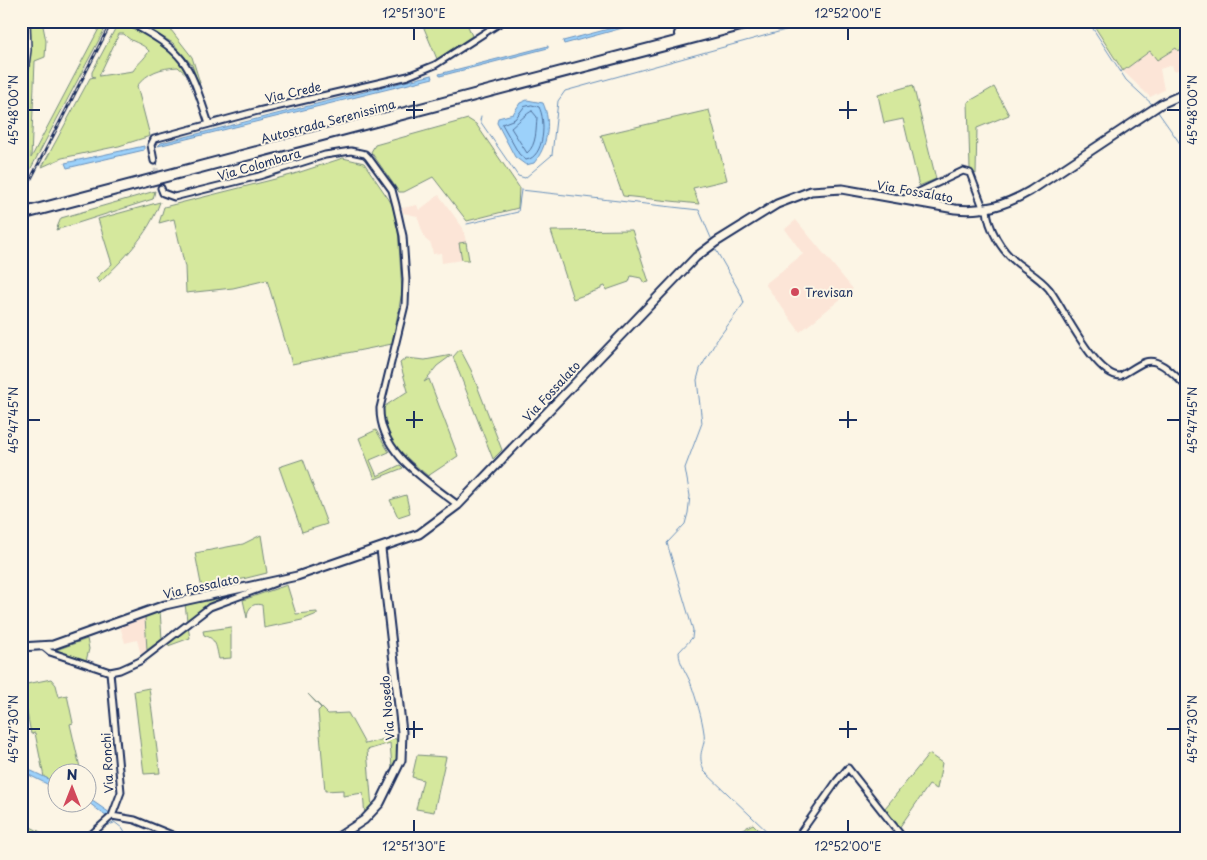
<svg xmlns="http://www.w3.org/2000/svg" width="1207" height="860" font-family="'Playpen Sans',sans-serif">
<rect width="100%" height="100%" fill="#fcf5e5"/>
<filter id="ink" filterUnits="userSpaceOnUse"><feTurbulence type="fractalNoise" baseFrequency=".02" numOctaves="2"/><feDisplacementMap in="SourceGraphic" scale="10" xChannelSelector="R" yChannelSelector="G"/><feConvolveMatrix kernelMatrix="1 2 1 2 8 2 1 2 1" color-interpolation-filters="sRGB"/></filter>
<g filter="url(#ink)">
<!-- built -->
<path fill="#fce5d7" d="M 1186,44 L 1186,68 L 1174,71 L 1172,65 L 1160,69 L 1164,90 L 1150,97 L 1123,71 L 1150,51 L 1176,48 L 1178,51 Z
M 439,195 L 463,228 L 466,242 L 459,243 L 462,260 L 442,263 L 441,253 L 433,254 L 431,244 L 425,239 L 417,216 L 403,213 L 402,208 L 417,205 L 419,210 Z
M 796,220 L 853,289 L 800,332 L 765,284 L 803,254 L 785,229 Z
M 145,616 L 147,650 L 141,655 L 137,640 L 125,643 L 120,626 Z"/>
<!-- green -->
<path fill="#d5e89d" stroke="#788c7e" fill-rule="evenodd" d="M 30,21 L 42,21 L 46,41 L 45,57 L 35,61 L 31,158 L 103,21 L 109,21 L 21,187 L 21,128 L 28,84 Z
M 115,21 C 132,22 168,46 179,59 C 187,68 191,80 195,91 L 187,75 L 178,67 C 160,68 148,72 137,86 L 150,136 L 119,146 L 62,158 L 42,167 L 90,78 L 95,77 L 92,76 L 92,72 L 115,29 ZM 119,34 L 124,34 C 131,43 142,42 149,51 C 144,60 138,63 133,71 L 99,76 Z
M 135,21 L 161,21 L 171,30 L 192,57 L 200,83 L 198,84 L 192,65 L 173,43 Z
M 421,21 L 466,21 L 472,36 L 437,59 Z
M 1091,21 L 1186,21 L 1186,44 L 1178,51 L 1176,48 L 1157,60 L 1150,51 L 1123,71 Z
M 913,85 L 936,179 L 919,186 L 903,119 L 884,123 L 878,95 Z
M 994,87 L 1009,115 L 977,128 L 976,174 L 970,169 L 968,102 Z
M 709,110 L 727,180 L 693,188 L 699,204 L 623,196 L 601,135 Z
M 468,119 L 476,124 L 519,187 L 518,208 L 467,221 L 433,177 L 404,192 L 399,192 L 371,152 L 375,145 Z
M 343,158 L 364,163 L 392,204 L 398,228 L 402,292 L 392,344 L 292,364 L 267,280 L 233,288 L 186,293 L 185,267 L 174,219 L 159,223 L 164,207 L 291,175 Z
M 155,191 L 153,199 L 56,230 L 61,218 Z
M 160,202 C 149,234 123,260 99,283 L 96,278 L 112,264 L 98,219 Z
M 632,230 L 649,282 L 644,283 L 641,278 L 631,276 L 629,282 L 606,290 L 605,286 L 601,287 L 601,289 L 573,299 L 551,231 Z
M 466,242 L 469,260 L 462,260 L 459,243 Z
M 460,349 L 471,370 L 502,450 L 493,459 L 453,357 Z
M 452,355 L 437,366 L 424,382 L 429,379 L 458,456 L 428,476 C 406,457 381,439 382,408 L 408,391 L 400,363 L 406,358 L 425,360 Z
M 376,430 L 389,452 L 370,460 L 377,476 L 400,465 L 403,468 L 375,479 L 359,438 Z
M 303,459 L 327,524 L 302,532 L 279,467 Z
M 406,495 L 410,513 L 398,517 L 390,500 Z
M 261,535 L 267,573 L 202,589 L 195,553 L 243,544 Z
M 287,585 L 296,614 L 317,612 L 317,614 L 302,620 L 264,628 L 262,605 C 251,602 248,609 247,618 L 243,600 Z
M 221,596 L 223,599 L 187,620 L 185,604 Z
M 160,610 L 162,639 L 147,650 L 145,617 Z
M 188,627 L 190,638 L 168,646 L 166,644 Z
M 231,627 L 231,658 L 219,659 C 216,647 217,639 204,635 L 203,631 Z
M 87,639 L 89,649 L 86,661 L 53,651 Z
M 51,679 L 56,685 L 59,697 L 67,695 L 73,723 L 70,724 L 81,772 L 58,772 L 57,783 L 44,777 L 35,733 L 31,734 L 22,685 Z
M 149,688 L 160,773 L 144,774 L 134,691 Z
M 308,694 L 328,714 L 348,713 L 365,744 L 392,737 L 399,741 L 400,757 L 387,781 L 392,767 L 390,743 L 367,750 L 372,808 L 365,817 L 363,793 L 343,796 L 343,790 L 325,791 L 318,711 L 321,708 Z
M 929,754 L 942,763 L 937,789 L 929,785 L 899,828 L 885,808 Z
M 417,755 L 446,757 L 434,812 L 416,809 L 423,780 L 412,777 Z
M 21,822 L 54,839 L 40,839 L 21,830 Z
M 753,824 L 759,830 L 744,839 L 728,839 L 728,837 Z"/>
<!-- water -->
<path fill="#9cd1fa" stroke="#6890bc" d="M 639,21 L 648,21 L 564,44 L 563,41 Z
M 548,46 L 548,48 L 440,76 L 439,74 Z
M 432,75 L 433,78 L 158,146 L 161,143 Z
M 527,100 L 543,103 C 552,123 547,147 534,163 L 526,165 L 515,157 L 497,123 L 498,118 L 513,114 L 520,103 Z
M 144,146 L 144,150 L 67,168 L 65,163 Z
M 21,766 L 57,783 L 57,789 L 21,771 Z
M 88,798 L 110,813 L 107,817 L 88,802 Z"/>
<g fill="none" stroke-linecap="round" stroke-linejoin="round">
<!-- shore -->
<path stroke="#4f709c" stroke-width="1" d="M 532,105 L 539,107 C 546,120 545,157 526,160 L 519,154 L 502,124 L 515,119 L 524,107 Z
M 532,111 L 537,117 C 536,128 537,145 527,153 L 511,128 C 515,125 528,112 532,111 Z"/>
<!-- stream -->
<path stroke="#6890bc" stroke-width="1" d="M 1088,21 L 1126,80 L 1153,105
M 1158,112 L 1186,152
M 481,116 L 480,121 L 518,176 L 525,178 L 552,155 L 558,101 L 565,91 L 818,21
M 467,224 L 518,212 L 521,190 L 699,210 L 711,238
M 716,250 L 741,294 L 744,303 L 717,340 L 700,369 L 697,380 L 702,423 L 685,468 L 690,496 L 688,513 L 685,524 L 667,543 L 693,630 L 692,638 L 679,652 C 679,664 687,673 691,684 C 696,699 702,717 704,733 C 706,749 696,751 704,771 L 775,839
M 113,821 L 122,828 L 129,839
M 93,839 L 104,827 L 114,823"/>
<!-- minor-tunnel -->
<path stroke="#cfcdca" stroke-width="5" stroke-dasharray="5 2.5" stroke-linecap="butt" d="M 154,161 L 161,188"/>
<defs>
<path id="minor" d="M 127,21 C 187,53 188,61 209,124
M 154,161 L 151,145 L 154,139 L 258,111 L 408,76 L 435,65 L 503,21
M 161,188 L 163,193 L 174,197 L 259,176 L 325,155 L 351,151 L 365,154 L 368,157 L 392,190 L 396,205 L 403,236 L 406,280 L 405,305 L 380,408 C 379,453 426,480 458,505
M 905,200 L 906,198 L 963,171 L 970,173 L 984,210
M 987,209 C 988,228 1001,250 1016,262 C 1027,271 1040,278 1049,289 C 1064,309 1095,376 1120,376 C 1128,372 1137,365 1145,362 C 1160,357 1176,377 1186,386
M 44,647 L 50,652 L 110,672 L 120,670 L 140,661 L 210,607 L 275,583
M 112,816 L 135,820 L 182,839
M 86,839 L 112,816 L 121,792 L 110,672
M 796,839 L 837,781 L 848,768 L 904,839"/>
<path id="tertiary" d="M 21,647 L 53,645 L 165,605 L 297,576 L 419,534 L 458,505 L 696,257 L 716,242 L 777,204 L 811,191 L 842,189 L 955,209 C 984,212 1006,205 1030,191 L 1161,104 L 1186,93
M 335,839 L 364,820 L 380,803 L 401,760 L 402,732 L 381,549"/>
<path id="primary" d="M 21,86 L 26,50 L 25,21"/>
<path id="motorway" d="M 680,34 L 729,21
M 21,214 L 756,21"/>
</defs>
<!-- minor casing -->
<use href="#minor" stroke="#1b2f5e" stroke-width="9"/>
<!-- tertiary casing -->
<use href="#tertiary" stroke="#1b2f5e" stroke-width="11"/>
<!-- primary casing -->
<use href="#primary" stroke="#1b2f5e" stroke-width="12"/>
<!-- motorway casing -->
<use href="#motorway" stroke="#1b2f5e" stroke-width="14"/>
<!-- minor -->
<use href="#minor" stroke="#fcf5e5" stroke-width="5"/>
<!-- tertiary -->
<use href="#tertiary" stroke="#fcf5e5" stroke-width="7"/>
<!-- primary -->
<use href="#primary" stroke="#fcf5e5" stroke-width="9"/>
<!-- motorway -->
<use href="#motorway" stroke="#fcf5e5" stroke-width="10"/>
<defs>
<path id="rail" d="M 21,198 L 112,21"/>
</defs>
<!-- rail casing -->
<use href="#rail" stroke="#1b2f5e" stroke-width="3"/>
<!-- rail -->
<use href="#rail" stroke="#fcf5e5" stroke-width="1" stroke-dasharray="4" stroke-linecap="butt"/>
</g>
</g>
<!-- ticks -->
<path fill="none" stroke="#1b2f5e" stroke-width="2" d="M 414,28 L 414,40M 848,28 L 848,40M 414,101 L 414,119M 848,101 L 848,119M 28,110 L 40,110M 406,110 L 423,110M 839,110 L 857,110M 1167,110 L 1180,110M 414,411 L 414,428M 848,411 L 848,428M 28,420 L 40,420M 406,420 L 423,420M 839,420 L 857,420M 1167,420 L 1180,420M 414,721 L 414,738M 848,721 L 848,738M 28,729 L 40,729M 406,729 L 423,729M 839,729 L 857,729M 1167,729 L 1180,729M 414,820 L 414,832M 848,820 L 848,832"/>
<!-- markers -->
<circle fill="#d1495b" stroke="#fcf5e5" stroke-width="2" cx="795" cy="292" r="5"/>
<g text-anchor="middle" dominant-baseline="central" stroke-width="4" stroke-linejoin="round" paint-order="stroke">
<!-- street labels -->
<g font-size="12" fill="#1b2f5e" stroke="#fcf5e5">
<text transform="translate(293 92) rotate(-13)">Via Crede</text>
<text transform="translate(328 121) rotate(-15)">Autostrada Serenissima</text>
<text transform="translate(259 164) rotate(-16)">Via Colombara</text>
<text transform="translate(915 191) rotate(10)">Via Fossalato</text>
<text transform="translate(551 391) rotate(-47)">Via Fossalato</text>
<text transform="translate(201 586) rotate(-12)">Via Fossalato</text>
<text transform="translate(387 708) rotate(-95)">Via Nosedo</text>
<text transform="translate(107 763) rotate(-93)">Via Ronchi</text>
</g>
<!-- poi labels -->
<g font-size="12" fill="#1b2f5e" stroke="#fcf5e5" text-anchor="start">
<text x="805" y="292">Trevisan</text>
</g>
</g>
<!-- margin -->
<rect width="1207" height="860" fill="none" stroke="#fcf5e5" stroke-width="55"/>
<!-- north arrow -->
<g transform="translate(72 788)"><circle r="24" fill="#fcf5e5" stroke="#a2a6af"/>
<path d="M0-4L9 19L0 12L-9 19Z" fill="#d1495b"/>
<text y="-8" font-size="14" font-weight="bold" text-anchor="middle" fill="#1b2f5e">N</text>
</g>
<rect x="28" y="28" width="1152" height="804" fill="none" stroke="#1b2f5e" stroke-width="2"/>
<g font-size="12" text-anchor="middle" fill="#1b2f5e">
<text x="414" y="18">12°51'30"E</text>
<text x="848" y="18">12°52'00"E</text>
<text transform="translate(14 110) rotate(-90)" y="4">45°48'00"N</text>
<text transform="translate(1193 110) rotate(-90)" y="4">45°48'00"N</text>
<text transform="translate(14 420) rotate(-90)" y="4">45°47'45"N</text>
<text transform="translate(1193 420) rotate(-90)" y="4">45°47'45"N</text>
<text transform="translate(14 729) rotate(-90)" y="4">45°47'30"N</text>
<text transform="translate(1193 729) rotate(-90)" y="4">45°47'30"N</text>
<text x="414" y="851">12°51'30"E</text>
<text x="848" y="851">12°52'00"E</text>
</g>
</svg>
